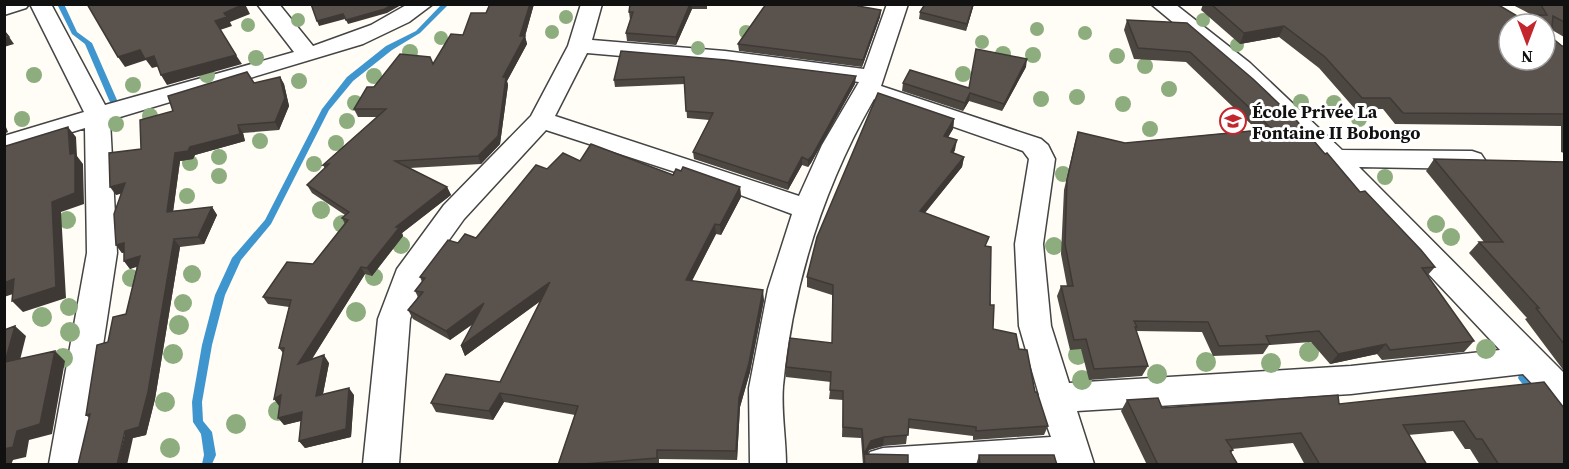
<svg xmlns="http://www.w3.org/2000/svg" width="1569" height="469" font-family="'Source Serif 4',serif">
<rect width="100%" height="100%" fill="#fffdf5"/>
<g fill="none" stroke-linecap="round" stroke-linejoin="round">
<!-- stream -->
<path fill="#3f96cf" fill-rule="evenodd" d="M 57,4 L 64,4 L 77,32 L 92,43 L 117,100 L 116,102 L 110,102 L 109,100 L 85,44 L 72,34 Z
M 442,4 L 449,4 L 420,33 L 392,50 L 353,81 L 329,110 L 271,224 L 241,260 L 225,295 L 212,345 L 202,402 L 203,421 L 212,432 L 216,455 L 212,464 L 202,464 L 204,455 L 201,434 L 193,422 L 192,402 L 202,345 L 215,295 L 232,258 L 265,220 L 322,109 L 347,77 L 386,46 L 416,31 Z
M 1523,374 L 1542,386 L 1543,389 L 1542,392 C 1534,395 1522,385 1518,378 L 1519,375 Z"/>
<defs>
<path id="street" d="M 4,4 L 29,4 L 26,8 L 4,15 Z
M 30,4 L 51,4 L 105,105 L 294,52 L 257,4 L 279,4 L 313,46 L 371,25 L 408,4 L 433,4 L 409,22 L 363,44 L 110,120 L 117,253 L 85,464 L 49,464 L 87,253 L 85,128 L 4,153 L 4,136 L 84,112 Z
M 581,4 L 602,4 L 592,40 L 725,51 L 864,69 L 887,4 L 908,4 L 881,86 L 1041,139 L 1048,145 L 1055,159 L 1043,244 L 1051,326 L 1069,383 L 1351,366 L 1500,350 L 1297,134 L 1234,73 L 1151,4 L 1175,4 L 1250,63 L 1342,150 L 1472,151 L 1481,154 L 1485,160 L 1481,166 L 1472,169 L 1359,167 L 1564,373 L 1564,409 L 1552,405 L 1523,374 L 1351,394 L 1077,411 L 1094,464 L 865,464 L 870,452 L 883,448 L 1051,437 L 1037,398 L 1039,395 L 1019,326 L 1015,244 L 1029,159 L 1023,151 L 874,99 C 823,188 793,283 783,386 C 781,412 786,439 786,464 L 750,464 L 749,388 L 768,289 L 792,214 L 700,180 L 546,130 L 464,219 L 426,272 L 410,319 L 399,464 L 363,464 L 378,319 L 397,269 L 444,205 L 531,116 L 568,46 ZM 587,53 L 725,65 L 859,82 L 822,145 L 799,196 L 555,116 Z"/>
</defs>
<!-- street casing -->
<use href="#street" stroke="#444" stroke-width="3"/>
<!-- street -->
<use href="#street" fill="#fff" fill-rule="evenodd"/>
</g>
<!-- trees -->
<g fill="#8dad7f">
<circle cx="566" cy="17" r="7"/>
<circle cx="298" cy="20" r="7"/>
<circle cx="1203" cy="20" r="7"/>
<circle cx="248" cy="25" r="7"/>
<circle cx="1037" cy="29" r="7"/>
<circle cx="552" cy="32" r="7"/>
<circle cx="746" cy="32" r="7"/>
<circle cx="1085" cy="33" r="7"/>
<circle cx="441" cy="38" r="7"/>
<circle cx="982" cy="42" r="7"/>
<circle cx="1237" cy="45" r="7"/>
<circle cx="698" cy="48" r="7"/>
<circle cx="410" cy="52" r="8"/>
<circle cx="1003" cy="54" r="8"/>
<circle cx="1033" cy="55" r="8"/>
<circle cx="1117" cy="56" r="8"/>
<circle cx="256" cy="58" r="8"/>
<circle cx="1145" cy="66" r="8"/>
<circle cx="963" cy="74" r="8"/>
<circle cx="34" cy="75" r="8"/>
<circle cx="207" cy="75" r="8"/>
<circle cx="374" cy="76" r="8"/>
<circle cx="299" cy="81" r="8"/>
<circle cx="133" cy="85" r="8"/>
<circle cx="1169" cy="89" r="8"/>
<circle cx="1077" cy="97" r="8"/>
<circle cx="1041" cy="99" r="8"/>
<circle cx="1301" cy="102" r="8"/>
<circle cx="355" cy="103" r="8"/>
<circle cx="1334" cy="103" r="8"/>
<circle cx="1123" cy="104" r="8"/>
<circle cx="150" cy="116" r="8"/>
<circle cx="22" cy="119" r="8"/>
<circle cx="1359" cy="119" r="8"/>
<circle cx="347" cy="121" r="8"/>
<circle cx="116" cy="124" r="8"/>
<circle cx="1150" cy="129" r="8"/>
<circle cx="260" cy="141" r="8"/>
<circle cx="336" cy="143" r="8"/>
<circle cx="219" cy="157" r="8"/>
<circle cx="190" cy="163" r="8"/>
<circle cx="314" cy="164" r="8"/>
<circle cx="1063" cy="174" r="8"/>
<circle cx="219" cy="176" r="8"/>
<circle cx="1385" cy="177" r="8"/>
<circle cx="187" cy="196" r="8"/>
<circle cx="321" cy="210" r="9"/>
<circle cx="67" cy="220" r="9"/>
<circle cx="342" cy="224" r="9"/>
<circle cx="1436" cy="224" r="9"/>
<circle cx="1451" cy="237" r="9"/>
<circle cx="401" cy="245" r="9"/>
<circle cx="1054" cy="246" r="9"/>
<circle cx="192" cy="274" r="9"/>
<circle cx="374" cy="277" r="9"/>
<circle cx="131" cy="278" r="9"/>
<circle cx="183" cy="303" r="9"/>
<circle cx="69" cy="307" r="9"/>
<circle cx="356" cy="312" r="10"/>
<circle cx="42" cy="317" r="10"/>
<circle cx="179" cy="325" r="10"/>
<circle cx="70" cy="332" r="10"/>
<circle cx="1486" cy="349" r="10"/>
<circle cx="1309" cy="352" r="10"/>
<circle cx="173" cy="354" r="10"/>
<circle cx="1078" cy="355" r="10"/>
<circle cx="63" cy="358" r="10"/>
<circle cx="1206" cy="362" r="10"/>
<circle cx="1271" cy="363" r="10"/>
<circle cx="1157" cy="374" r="10"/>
<circle cx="1082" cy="380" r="10"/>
<circle cx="165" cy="402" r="10"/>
<circle cx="278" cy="411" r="10"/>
<circle cx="236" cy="424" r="10"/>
<circle cx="170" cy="448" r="10"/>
</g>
<!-- wall -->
<path fill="#4d4742" d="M 490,4 L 534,4 L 525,36 L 527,44 L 507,81 L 508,85 L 500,144 L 481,164 L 410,168 L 447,187 L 451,195 L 402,233 L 403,236 L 372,276 L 365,274 L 311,360 L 329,363 L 323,394 L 354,395 L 351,437 L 305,448 L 299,441 L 301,421 L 284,425 L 280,407 L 274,399 L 283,353 L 279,348 L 289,307 L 268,304 L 263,297 L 313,264 L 345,224 L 342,218 L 345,215 L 312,193 L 307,185 L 325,169 L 323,165 L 377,117 L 358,117 L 354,109 L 374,87 L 433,64 L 486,13 Z
M 630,4 L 707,4 L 707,9 L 692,9 L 676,45 L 627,41 L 626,33 L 630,20 L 629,12 Z
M 766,4 L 863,4 L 861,7 L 881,10 L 880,17 L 862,67 L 739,51 L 738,44 Z
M 925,4 L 974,4 L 966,31 L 919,19 L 920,12 Z
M 1203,4 L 1497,4 L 1517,16 L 1532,15 L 1511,4 L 1564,4 L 1564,37 L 1552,30 L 1551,37 L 1562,46 L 1564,46 L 1564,153 L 1561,152 L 1561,126 L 1395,124 L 1383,109 L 1355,109 L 1319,68 L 1279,37 L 1240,44 L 1201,10 Z
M 1127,20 L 1187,23 L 1325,154 L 1360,192 L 1435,267 L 1427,276 L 1474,341 L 1464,352 L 1382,360 L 1377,354 L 1330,364 L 1311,342 L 1269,345 L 1263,354 L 1213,356 L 1202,332 L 1136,331 L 1148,366 L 1142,376 L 1089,380 L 1081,349 L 1070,350 L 1057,296 L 1061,286 L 1067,286 L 1061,254 L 1064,190 L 1075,142 L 1078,132 L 1125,143 L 1257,130 L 1186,62 L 1134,59 L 1124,30 Z
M 621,51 L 855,84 L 811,163 L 808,167 L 802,165 L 788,190 L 694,159 L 693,152 L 709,120 L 687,118 L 685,84 L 615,87 L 614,80 Z
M 1026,67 L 1002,111 L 969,101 L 963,111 L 902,91 L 903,83 L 969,88 Z
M 280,77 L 284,84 L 289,106 L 279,130 L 243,133 L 245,141 L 195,155 L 193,159 L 180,161 L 173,211 L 212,207 L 217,215 L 204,244 L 180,247 L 155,399 L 146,435 L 133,438 L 89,418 L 86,415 L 108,342 L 126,314 L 137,266 L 130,269 L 124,261 L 124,252 L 122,253 L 116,245 L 121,193 L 116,195 L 141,149 L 173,111 L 254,83 Z
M 954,119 L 953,129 L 948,137 L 955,150 L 953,153 L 964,157 L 962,167 L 925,213 L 986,246 L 993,329 L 1019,349 L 1048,426 L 1044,435 L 973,440 L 973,436 L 908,428 L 906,444 L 883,446 L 869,450 L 865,465 L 863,465 L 861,438 L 842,437 L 843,400 L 829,399 L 831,382 L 786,377 L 786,367 L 832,343 L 832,295 L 807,287 L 807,277 Z
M 1434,159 L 1564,162 L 1564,371 L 1525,319 L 1527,318 L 1469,253 L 1479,242 L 1484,242 L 1426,171 Z
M 580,161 L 673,175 L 740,187 L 741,197 L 721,235 L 716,234 L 692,281 L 764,300 L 750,372 L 740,407 L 737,460 L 659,459 L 659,465 L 558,465 L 575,415 L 504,402 L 493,420 L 436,412 L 431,403 L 500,382 L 540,301 L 465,356 L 461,346 L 473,324 L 450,340 L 413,319 L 408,310 L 418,297 L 415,291 L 422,282 L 420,277 L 458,243 L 476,238 L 547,169 Z
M 1127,400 L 1162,408 L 1339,404 L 1564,408 L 1564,465 L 1480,465 L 1470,449 L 1465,449 L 1453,431 L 1408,435 L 1427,465 L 1305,465 L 1293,443 L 1232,449 L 1233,450 L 1231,453 L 1238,465 L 1147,465 L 1121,411 Z
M 979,455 L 1057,465 L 976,465 Z"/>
<!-- shaded-wall -->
<path fill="#3f3936" d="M 244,4 L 245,4 L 250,14 L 230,22 L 232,26 L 220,30 L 215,21 L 224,13 Z
M 393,4 L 403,4 L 387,13 L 348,24 L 346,20 Z
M 530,4 L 534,4 L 524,40 L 525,36 L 527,44 L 507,81 L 508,85 L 500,144 L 481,164 L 478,156 L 503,77 L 520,36 Z
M 690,4 L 691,4 L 692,9 L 676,45 L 676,37 Z
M 973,4 L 974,4 L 966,31 L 967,24 Z
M 881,10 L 880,17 L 862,67 L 863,60 Z
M 343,14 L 345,19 L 319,26 L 317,21 Z
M 4,24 L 5,31 L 14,44 L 4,47 Z
M 1284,26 L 1279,37 L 1240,44 L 1244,33 Z
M 140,50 L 154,56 L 160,66 L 152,68 L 146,60 L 125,67 L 118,57 Z
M 236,55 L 242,64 L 167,85 L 161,75 Z
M 1027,59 L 1026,67 L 1002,111 L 1004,104 Z
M 856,76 L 855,84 L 811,163 L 808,167 L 808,160 Z
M 280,77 L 284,84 L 289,106 L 279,130 L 275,122 Z
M 970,93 L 969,101 L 963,111 L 965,103 Z
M 954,119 L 953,129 L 943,146 L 944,136 Z
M 4,122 L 8,132 L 4,134 Z
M 238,125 L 243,133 L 245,141 L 195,155 L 193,159 L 180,161 L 172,220 L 167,212 L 175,153 Z
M 68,127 L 76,137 L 77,156 L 83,164 L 84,204 L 61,212 L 66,298 L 23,312 L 12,301 L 70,154 Z
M 957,140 L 955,150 L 949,162 L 951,152 Z
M 802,157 L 802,165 L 788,190 L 788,183 Z
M 964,157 L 962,167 L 918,221 L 920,211 Z
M 125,183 L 131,191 L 116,195 L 110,187 Z
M 447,187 L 451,195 L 402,233 L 403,236 L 372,276 L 367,268 L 396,227 Z
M 740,187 L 741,197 L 721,235 L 720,225 Z
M 212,207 L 217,215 L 204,244 L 198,237 Z
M 715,224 L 716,234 L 687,290 L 686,280 Z
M 174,239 L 180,247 L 155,399 L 146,435 L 133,438 L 127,465 L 117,465 Z
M 124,243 L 130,251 L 122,253 L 116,245 Z
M 140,256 L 146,264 L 130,269 L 124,261 Z
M 361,267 L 365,274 L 304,372 L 298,364 Z
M 14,279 L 25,290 L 4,297 L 4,283 Z
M 550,282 L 553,292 L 465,356 L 461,346 Z
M 763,290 L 764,300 L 750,372 L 740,407 L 737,460 L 736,451 L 739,398 Z
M 484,303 L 488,313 L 450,340 L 446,331 Z
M 15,326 L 26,336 L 17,372 L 5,362 Z
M 1386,344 L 1377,354 L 1330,364 L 1338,354 Z
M 55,351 L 65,361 L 52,434 L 29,440 L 26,457 L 13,460 L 11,465 L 4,465 L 4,449 L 17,431 Z
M 324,355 L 329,363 L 321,404 L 316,396 Z
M 349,388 L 354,395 L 351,437 L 305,448 L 299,441 Z
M 500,393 L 504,402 L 493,420 L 489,411 Z
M 281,395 L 280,407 L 274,399 Z
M 302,412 L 308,419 L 284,425 L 278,418 Z
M 884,437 L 883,446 L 869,450 L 865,459 L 864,454 L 871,441 Z"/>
<!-- building -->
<path fill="#5a524d" stroke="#3f3936" stroke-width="1.5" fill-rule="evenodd" d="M 87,4 L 244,4 L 224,13 L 227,17 L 215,21 L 236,55 L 161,75 L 154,56 L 145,59 L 140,50 L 118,57 Z
M 311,4 L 393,4 L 385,9 L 346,20 L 343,14 L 317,21 Z
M 490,4 L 530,4 L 520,36 L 525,36 L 503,77 L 506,77 L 498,136 L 478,156 L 395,161 L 447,187 L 396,227 L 399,228 L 367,268 L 361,267 L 298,364 L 324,355 L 316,396 L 349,388 L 346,429 L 299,441 L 302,412 L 278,418 L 281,395 L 274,399 L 284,348 L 279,348 L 291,300 L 263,297 L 287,262 L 313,264 L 348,220 L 342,218 L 349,212 L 307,185 L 329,164 L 323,165 L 386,109 L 354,109 L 367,87 L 374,87 L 400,54 L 430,57 L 433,64 L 451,34 L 463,35 L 471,13 L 486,13 Z
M 630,4 L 690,4 L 676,37 L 626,33 L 633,12 L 629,12 Z
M 766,4 L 859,4 L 858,6 L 881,10 L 863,60 L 738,44 Z
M 925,4 L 973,4 L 967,24 L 920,12 Z
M 1211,4 L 1497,4 L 1517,16 L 1547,15 L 1541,5 L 1539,4 L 1564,4 L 1564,22 L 1553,16 L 1551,37 L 1562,46 L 1564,46 L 1564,114 L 1403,113 L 1390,98 L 1362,98 L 1325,57 L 1284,26 L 1244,33 ZM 1509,24 L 1545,24 L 1545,60 L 1509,60 Z
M 1127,20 L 1187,23 L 1253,79 L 1297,121 L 1325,154 L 1327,153 L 1360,192 L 1365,191 L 1421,250 L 1435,267 L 1422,268 L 1474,341 L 1390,350 L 1386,344 L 1338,354 L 1319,331 L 1266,336 L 1270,344 L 1219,346 L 1208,322 L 1134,321 L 1137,327 L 1135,327 L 1148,366 L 1094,369 L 1086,339 L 1074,340 L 1061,286 L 1073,286 L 1065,244 L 1067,180 L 1078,132 L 1125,143 L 1272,129 L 1190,52 L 1138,48 Z
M 4,31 L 9,37 L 4,39 Z
M 976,49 L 1027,59 L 1004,104 L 970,93 L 965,103 L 903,83 L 910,70 L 969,88 Z
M 621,51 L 726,60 L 856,76 L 812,156 L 808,160 L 802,157 L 788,183 L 693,152 L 713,113 L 686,111 L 684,77 L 614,80 Z
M 247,72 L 254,83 L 280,77 L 285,98 L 275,122 L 238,125 L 240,134 L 190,147 L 188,151 L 175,153 L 167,212 L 212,207 L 198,237 L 174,239 L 148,392 L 139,427 L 125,431 L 117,465 L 78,465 L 90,414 L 86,415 L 97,345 L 108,342 L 113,317 L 126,314 L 140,256 L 124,261 L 124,243 L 116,245 L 114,214 L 125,183 L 110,187 L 109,153 L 141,149 L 140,120 L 173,111 L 168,96 Z
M 878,93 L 954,119 L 944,136 L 957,140 L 951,152 L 964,157 L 920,211 L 989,237 L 985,246 L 991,247 L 990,305 L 994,305 L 993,329 L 1016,334 L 1019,349 L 1027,350 L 1035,392 L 1037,392 L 1048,426 L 976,431 L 976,427 L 909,419 L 908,435 L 884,437 L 871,441 L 864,454 L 862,429 L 843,427 L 843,391 L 830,390 L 831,372 L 786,367 L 790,338 L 832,343 L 833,285 L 807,277 L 817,237 Z
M 68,127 L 70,154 L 75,153 L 75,193 L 52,202 L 56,287 L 12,301 L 14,279 L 4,283 L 4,142 L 6,146 Z
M 591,144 L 673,175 L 676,169 L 681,171 L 683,167 L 740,187 L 720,225 L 715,224 L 686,280 L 763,290 L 749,363 L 739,398 L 736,451 L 657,450 L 657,458 L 572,465 L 558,465 L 578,406 L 500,393 L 489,411 L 431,403 L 446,374 L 500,382 L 550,282 L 461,346 L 484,303 L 446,331 L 408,310 L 423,292 L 415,291 L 425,278 L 420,277 L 448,240 L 458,243 L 465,234 L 476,238 L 536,165 L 547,169 L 563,153 L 580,161 Z
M 1434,159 L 1564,162 L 1564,344 L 1536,308 L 1539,308 L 1479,242 L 1503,242 Z
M 15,326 L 5,362 L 55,351 L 40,424 L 17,431 L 13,447 L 4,449 L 4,330 Z
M 1544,382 L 1564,408 L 1564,465 L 1499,465 L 1482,439 L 1476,439 L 1464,421 L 1403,425 L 1427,465 L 1320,465 L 1301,433 L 1226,440 L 1233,450 L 1230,451 L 1238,465 L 1158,465 L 1127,400 L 1158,398 L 1162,408 L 1338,395 L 1339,404 Z
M 864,454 L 908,455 L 908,465 L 865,465 Z
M 979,455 L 1054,455 L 1057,465 L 980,465 Z"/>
<!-- icons -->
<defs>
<symbol id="school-ring" viewBox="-11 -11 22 22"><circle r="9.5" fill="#fff" stroke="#c4262e" stroke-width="1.5"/><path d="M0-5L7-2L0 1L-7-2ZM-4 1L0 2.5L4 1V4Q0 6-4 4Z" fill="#c4262e"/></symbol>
</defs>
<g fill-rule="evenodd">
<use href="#school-ring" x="1218" y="106" width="30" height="30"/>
</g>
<g text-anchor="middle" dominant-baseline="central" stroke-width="6" stroke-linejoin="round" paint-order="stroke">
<!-- poi labels -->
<g font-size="18" font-weight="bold" fill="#111" stroke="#fff" text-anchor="start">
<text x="1252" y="111">École Privée La<tspan x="1252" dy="21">Fontaine II Bobongo</tspan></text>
</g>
</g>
<!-- border -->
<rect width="1569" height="469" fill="none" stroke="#111111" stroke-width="12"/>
<!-- north arrow -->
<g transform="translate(1527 42) rotate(180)"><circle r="28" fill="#ffffff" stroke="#a0a0a0" stroke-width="1.5"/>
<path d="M0-4.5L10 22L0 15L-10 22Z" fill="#c4262e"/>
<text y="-9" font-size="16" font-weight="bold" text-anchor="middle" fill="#111111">N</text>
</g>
</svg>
